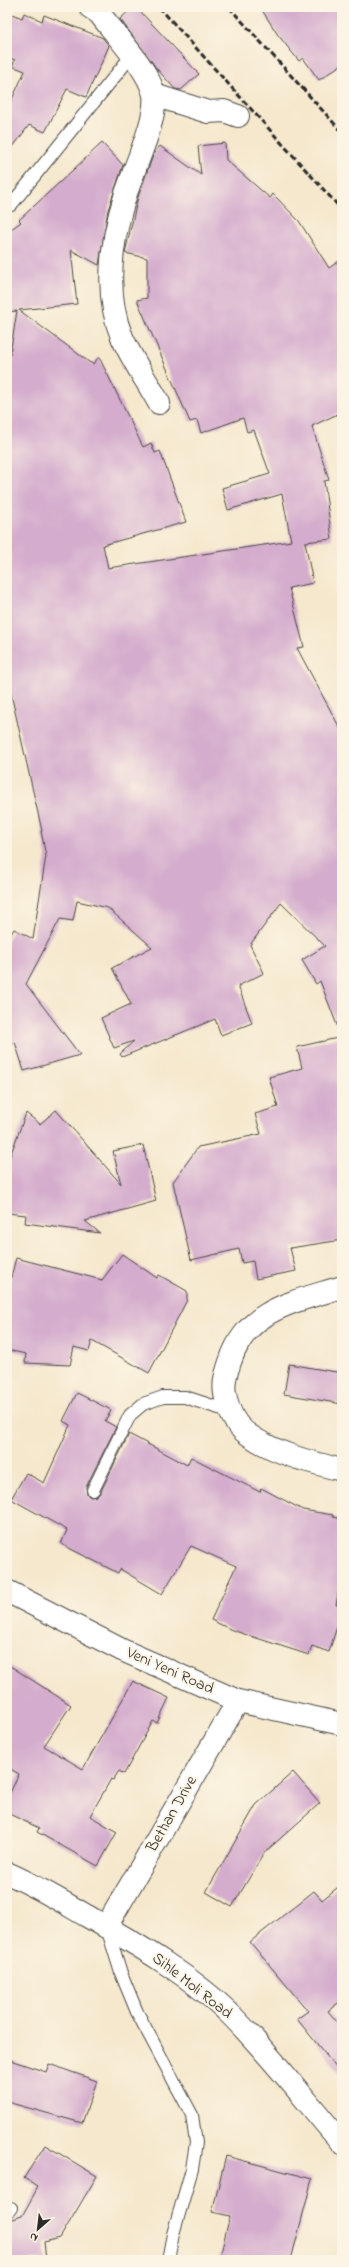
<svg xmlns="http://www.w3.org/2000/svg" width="349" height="2267" font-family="'Indie Flower',sans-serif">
<rect width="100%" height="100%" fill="#fcf5e5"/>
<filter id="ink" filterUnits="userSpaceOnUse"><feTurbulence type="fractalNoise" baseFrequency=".025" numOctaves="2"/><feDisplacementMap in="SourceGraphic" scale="8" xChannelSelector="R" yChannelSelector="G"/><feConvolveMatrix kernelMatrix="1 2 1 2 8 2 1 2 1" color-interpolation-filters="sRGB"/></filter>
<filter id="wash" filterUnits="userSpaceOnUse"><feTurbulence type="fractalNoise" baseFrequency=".012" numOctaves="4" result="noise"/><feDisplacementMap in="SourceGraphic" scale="16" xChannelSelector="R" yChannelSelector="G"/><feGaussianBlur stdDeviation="0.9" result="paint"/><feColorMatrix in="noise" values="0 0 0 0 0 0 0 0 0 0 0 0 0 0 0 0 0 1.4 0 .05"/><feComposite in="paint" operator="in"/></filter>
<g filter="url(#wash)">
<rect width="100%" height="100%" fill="#f5e8cd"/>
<g id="blocks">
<!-- building -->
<path fill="#d4accd" d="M 133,7 L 136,7 L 199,74 L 181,90 L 175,89 L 157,69 L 120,19 Z
M 260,7 L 342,7 L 342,64 L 319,80 L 303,58 L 299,61 L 278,35 Z
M 7,12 L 22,18 L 24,13 L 42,21 L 44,15 L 103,38 L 109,46 L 86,97 L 67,89 L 45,132 L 29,125 L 7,155 L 7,110 L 25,71 L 12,66 L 15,60 L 7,57 Z
M 102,143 L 123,165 L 108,210 L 99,265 L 71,250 L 77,304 L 19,310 L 89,362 L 93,364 L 99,357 L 143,447 L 151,443 L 155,453 L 160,451 L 186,522 L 103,545 L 108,568 L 291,541 L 282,494 L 228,510 L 222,488 L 270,474 L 254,430 L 247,432 L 243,418 L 201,433 L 197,420 L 190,422 L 137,300 L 147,298 L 147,258 L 125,253 L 138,197 L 154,153 L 160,146 L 201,175 L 198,146 L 225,143 L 226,160 L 270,198 L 273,194 L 299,221 L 329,268 L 342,259 L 342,412 L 312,426 L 329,480 L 324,481 L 332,539 L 305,542 L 313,583 L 289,588 L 304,647 L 297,648 L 342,732 L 342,1033 L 340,1033 L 320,981 L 316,984 L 302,960 L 325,946 L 281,903 L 250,945 L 264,973 L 238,986 L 252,1023 L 221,1035 L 215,1019 L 122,1057 L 120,1054 L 134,1041 L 114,1048 L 101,1018 L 131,1004 L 112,968 L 152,947 L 108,908 L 77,901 L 73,921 L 60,919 L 26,984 L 80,1055 L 24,1071 L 15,1042 L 7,1048 L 7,941 L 14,929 L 33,939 L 46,856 L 41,831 L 42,831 L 7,676 L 7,372 L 17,311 L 7,312 L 7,232 L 21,222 L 19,220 Z
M 342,1037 L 342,1240 L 290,1248 L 296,1271 L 256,1279 L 253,1261 L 242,1263 L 239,1249 L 191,1260 L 173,1182 L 198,1147 L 261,1134 L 255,1114 L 278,1107 L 269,1077 L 302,1068 L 297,1047 Z
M 56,1110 L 121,1184 L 113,1151 L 143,1145 L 156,1201 L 85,1221 L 100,1233 L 25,1223 L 26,1215 L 7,1213 L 7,1164 L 26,1113 L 40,1124 Z
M 122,1254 L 157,1278 L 159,1275 L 187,1291 L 187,1300 L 149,1373 L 92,1341 L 89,1351 L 74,1347 L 70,1365 L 25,1363 L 26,1354 L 7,1350 L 7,1292 L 16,1258 L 102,1280 Z
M 289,1364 L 342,1373 L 342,1404 L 284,1394 Z
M 77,1393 L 111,1410 L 105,1421 L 116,1427 L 86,1487 L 87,1494 L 90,1497 L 97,1496 L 100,1493 L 129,1434 L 187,1465 L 191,1457 L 260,1492 L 261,1488 L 303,1510 L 333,1515 L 333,1517 L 342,1519 L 342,1572 L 336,1605 L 342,1606 L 342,1611 L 329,1652 L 312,1646 L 309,1655 L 232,1630 L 211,1620 L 236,1566 L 191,1546 L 162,1594 L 120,1569 L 118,1573 L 61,1544 L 67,1530 L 11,1499 L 26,1473 L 44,1483 L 70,1425 L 63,1421 Z
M 7,1664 L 71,1705 L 44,1746 L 83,1769 L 133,1681 L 169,1698 L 157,1723 L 153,1721 L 124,1774 L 119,1771 L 113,1780 L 111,1779 L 90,1816 L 117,1832 L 98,1866 L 37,1832 L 39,1828 L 7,1813 L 7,1799 L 19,1774 L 7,1767 Z
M 293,1772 L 320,1803 L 264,1853 L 232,1907 L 206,1892 L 256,1805 Z
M 342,1884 L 342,2000 L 328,2011 L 342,2028 L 342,2075 L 297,2019 L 308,2011 L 250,1942 L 314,1891 L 322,1900 Z
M 7,2059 L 46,2072 L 49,2064 L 97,2081 L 82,2123 L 7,2102 Z
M 45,2145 L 97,2176 L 60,2238 L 44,2242 L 46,2260 L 7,2260 L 7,2221 L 22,2216 L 38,2187 L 24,2178 Z
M 226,2156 L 312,2179 L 291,2260 L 219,2260 L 230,2216 L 212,2212 Z"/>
</g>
</g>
<g filter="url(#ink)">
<use href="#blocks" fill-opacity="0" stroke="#494743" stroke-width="1"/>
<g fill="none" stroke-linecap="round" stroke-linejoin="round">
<defs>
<path id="service" d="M 11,205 L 132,55
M 93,1490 L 130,1415 L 143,1404 L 163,1397 L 185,1397 L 228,1411
M 107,1928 L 121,1973 L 137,2012 L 192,2115 L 196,2143 L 192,2169 L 173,2234 L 168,2260
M 7,2213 L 11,2208"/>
<path id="minor" d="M 90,7 L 99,13 C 114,33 150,71 154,95 C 157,116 140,154 133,174 C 114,222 101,287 122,337 C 132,360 147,381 159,403
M 154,95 L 208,112 L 224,111 L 238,116
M 342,1287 C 295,1302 247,1308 230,1362 C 226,1374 223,1382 225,1394 C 228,1409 235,1426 249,1435 C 276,1454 310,1462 342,1470
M 7,1873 C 35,1885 61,1901 87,1916 C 135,1943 195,1978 233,2017 C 272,2057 306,2101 342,2143
M 106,1927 L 238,1701"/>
<path id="tertiary" d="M 7,1591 L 122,1650 L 238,1701 L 342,1724"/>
</defs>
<!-- service casing -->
<use href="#service" stroke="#494743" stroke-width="14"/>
<!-- minor casing -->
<use href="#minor" stroke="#494743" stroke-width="24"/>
<!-- tertiary casing -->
<use href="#tertiary" stroke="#494743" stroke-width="24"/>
<!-- service -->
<use href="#service" stroke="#fff" stroke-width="12"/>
<!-- minor -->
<use href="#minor" stroke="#fff" stroke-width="22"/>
<!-- tertiary -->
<use href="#tertiary" stroke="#fff" stroke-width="22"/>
<!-- rail -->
<path stroke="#2b2b2b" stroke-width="3" stroke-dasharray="6 3" stroke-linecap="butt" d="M 159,7 L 342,210
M 229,7 L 342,132"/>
</g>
</g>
<g text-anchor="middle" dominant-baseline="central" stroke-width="4" stroke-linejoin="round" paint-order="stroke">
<!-- street labels -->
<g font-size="16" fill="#2b2b2b" stroke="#fcf5e5">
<text transform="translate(170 1671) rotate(24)">Veni Yeni Road</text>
<text transform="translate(172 1814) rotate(-60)">Bethan Drive</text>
<text transform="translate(192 1986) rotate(38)">Sihle Moli Road</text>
</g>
</g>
<!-- margin -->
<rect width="349" height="2267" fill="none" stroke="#fcf5e5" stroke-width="24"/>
<!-- north arrow -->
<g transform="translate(38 2229) rotate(208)" stroke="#fcf5e5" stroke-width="3" paint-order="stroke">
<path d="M0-3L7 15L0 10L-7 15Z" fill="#2b2b2b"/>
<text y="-6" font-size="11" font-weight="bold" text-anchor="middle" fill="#2b2b2b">N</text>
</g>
</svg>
